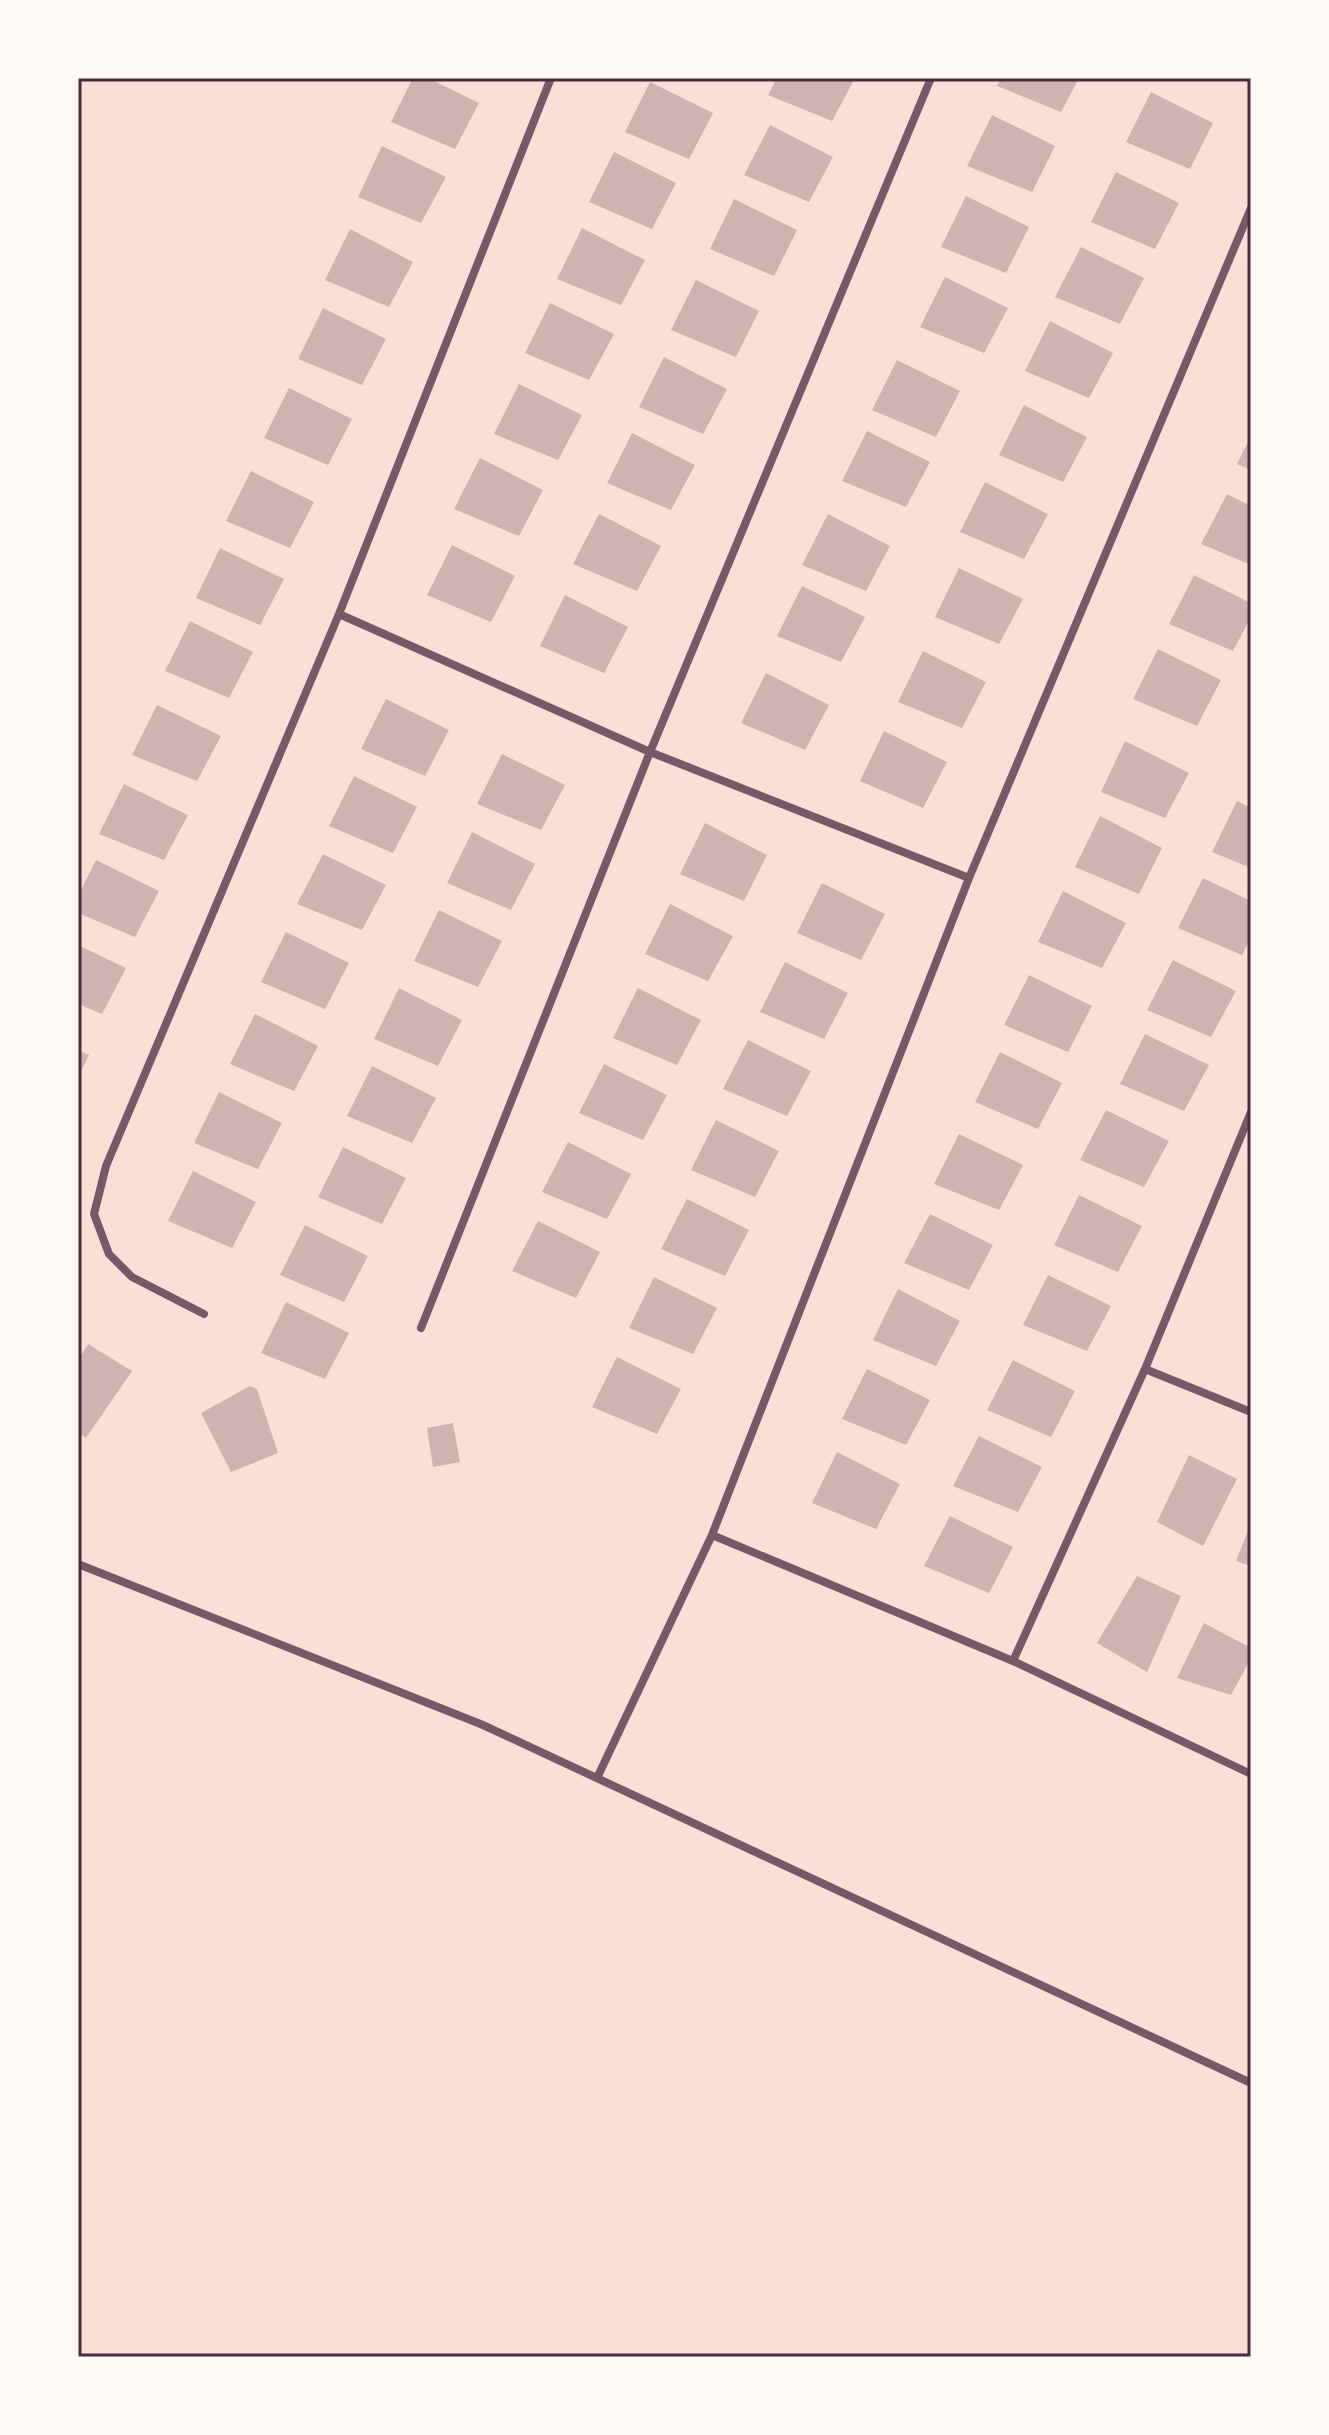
<svg xmlns="http://www.w3.org/2000/svg" width="1329" height="2435" font-family="Rubik,sans-serif">
<rect width="100%" height="100%" fill="#f7e1d7"/>
<!-- building -->
<path fill="#ccb4b1" d="M 413,78 L 428,78 L 479,103 L 455,149 L 391,122 Z
M 777,78 L 855,78 L 832,121 L 768,95 Z
M 1001,78 L 1079,78 L 1061,112 L 997,86 Z
M 650,82 L 713,113 L 689,159 L 625,132 Z
M 1151,92 L 1213,123 L 1190,169 L 1126,142 Z
M 992,115 L 1055,146 L 1032,192 L 967,166 Z
M 770,125 L 833,157 L 809,202 L 744,175 Z
M 382,146 L 446,177 L 421,223 L 358,197 Z
M 614,152 L 676,183 L 652,229 L 589,202 Z
M 1116,172 L 1179,203 L 1155,249 L 1091,222 Z
M 966,196 L 1029,227 L 1006,273 L 941,247 Z
M 734,199 L 797,230 L 774,276 L 710,249 Z
M 582,228 L 645,260 L 621,305 L 557,279 Z
M 350,229 L 413,262 L 389,307 L 325,280 Z
M 1081,247 L 1144,278 L 1120,324 L 1055,297 Z
M 945,277 L 1008,308 L 984,353 L 920,327 Z
M 696,280 L 759,311 L 736,357 L 671,330 Z
M 550,303 L 614,334 L 589,380 L 525,353 Z
M 323,308 L 386,339 L 362,385 L 298,359 Z
M 1050,321 L 1113,353 L 1089,398 L 1025,371 Z
M 664,357 L 727,389 L 703,434 L 639,407 Z
M 897,360 L 960,391 L 936,437 L 872,410 Z
M 519,384 L 582,415 L 558,460 L 494,434 Z
M 289,388 L 352,419 L 328,465 L 264,438 Z
M 1024,405 L 1087,437 L 1063,482 L 999,455 Z
M 867,431 L 930,462 L 906,507 L 842,481 Z
M 632,433 L 695,465 L 671,510 L 607,483 Z
M 1251,436 L 1251,470 L 1237,464 Z
M 480,458 L 543,490 L 519,536 L 454,509 Z
M 251,471 L 314,502 L 290,548 L 226,521 Z
M 985,482 L 1048,514 L 1024,559 L 960,532 Z
M 1227,494 L 1251,506 L 1251,565 L 1201,544 Z
M 599,514 L 661,546 L 637,591 L 573,564 Z
M 828,514 L 890,546 L 866,591 L 802,565 Z
M 452,545 L 515,576 L 491,622 L 427,595 Z
M 220,548 L 284,579 L 260,625 L 196,598 Z
M 959,568 L 1023,599 L 999,644 L 935,617 Z
M 1194,575 L 1251,603 L 1251,617 L 1233,651 L 1169,624 Z
M 802,586 L 865,617 L 841,662 L 777,636 Z
M 565,595 L 628,627 L 604,673 L 540,646 Z
M 190,621 L 253,652 L 229,698 L 165,671 Z
M 1158,649 L 1221,680 L 1197,726 L 1133,699 Z
M 923,651 L 986,682 L 962,728 L 898,702 Z
M 766,673 L 829,705 L 805,750 L 741,723 Z
M 386,699 L 449,730 L 425,776 L 361,749 Z
M 157,705 L 221,736 L 197,781 L 132,755 Z
M 884,731 L 947,762 L 923,808 L 860,781 Z
M 1125,741 L 1189,773 L 1165,818 L 1101,792 Z
M 502,754 L 565,785 L 541,830 L 477,804 Z
M 354,776 L 417,807 L 393,853 L 329,826 Z
M 124,784 L 188,815 L 164,860 L 99,834 Z
M 1237,801 L 1251,808 L 1251,868 L 1212,852 Z
M 1100,816 L 1162,848 L 1139,894 L 1075,867 Z
M 705,823 L 767,855 L 744,901 L 680,874 Z
M 472,832 L 535,864 L 511,910 L 447,883 Z
M 323,854 L 386,885 L 362,930 L 297,904 Z
M 96,860 L 159,891 L 135,937 L 78,913 L 78,896 Z
M 1203,878 L 1251,901 L 1251,938 L 1242,955 L 1178,928 Z
M 822,883 L 885,914 L 861,960 L 797,933 Z
M 1063,891 L 1126,923 L 1102,968 L 1038,942 Z
M 670,904 L 733,936 L 708,981 L 645,954 Z
M 439,910 L 502,941 L 478,987 L 414,961 Z
M 286,932 L 349,963 L 325,1009 L 261,982 Z
M 78,945 L 126,968 L 102,1014 L 78,1004 Z
M 1173,960 L 1236,991 L 1211,1037 L 1147,1010 Z
M 785,962 L 848,993 L 824,1039 L 760,1012 Z
M 1029,975 L 1092,1006 L 1068,1052 L 1004,1025 Z
M 399,988 L 462,1020 L 438,1066 L 374,1039 Z
M 638,988 L 701,1020 L 677,1065 L 613,1038 Z
M 255,1014 L 318,1046 L 294,1091 L 230,1064 Z
M 1145,1034 L 1209,1065 L 1184,1111 L 1120,1084 Z
M 748,1040 L 811,1071 L 787,1116 L 723,1089 Z
M 78,1050 L 89,1055 L 78,1077 Z
M 1000,1052 L 1062,1083 L 1038,1129 L 975,1102 Z
M 604,1064 L 667,1095 L 643,1140 L 579,1113 Z
M 372,1066 L 436,1098 L 412,1143 L 347,1116 Z
M 219,1092 L 282,1123 L 258,1169 L 194,1143 Z
M 1106,1110 L 1169,1141 L 1144,1187 L 1080,1160 Z
M 716,1120 L 779,1151 L 755,1197 L 691,1170 Z
M 959,1134 L 1023,1165 L 999,1210 L 934,1184 Z
M 568,1142 L 631,1174 L 607,1219 L 542,1192 Z
M 343,1147 L 406,1178 L 382,1224 L 318,1197 Z
M 193,1171 L 256,1202 L 232,1248 L 168,1221 Z
M 1079,1195 L 1142,1226 L 1118,1272 L 1054,1245 Z
M 687,1199 L 749,1230 L 725,1276 L 661,1249 Z
M 930,1214 L 993,1245 L 969,1290 L 904,1263 Z
M 538,1221 L 600,1252 L 576,1298 L 512,1271 Z
M 305,1225 L 368,1256 L 344,1302 L 280,1275 Z
M 1048,1275 L 1111,1306 L 1087,1351 L 1023,1325 Z
M 654,1277 L 717,1308 L 693,1354 L 629,1328 Z
M 898,1289 L 960,1321 L 936,1366 L 873,1340 Z
M 286,1302 L 349,1333 L 325,1379 L 261,1353 Z
M 88,1344 L 132,1371 L 86,1438 L 78,1432 L 78,1360 Z
M 617,1357 L 681,1389 L 657,1434 L 592,1407 Z
M 1013,1360 L 1075,1391 L 1051,1437 L 987,1410 Z
M 867,1369 L 930,1400 L 906,1445 L 842,1419 Z
M 250,1386 L 257,1389 L 278,1453 L 231,1472 L 201,1413 Z
M 453,1423 L 460,1462 L 433,1467 L 427,1428 Z
M 979,1436 L 1042,1467 L 1018,1512 L 953,1486 Z
M 837,1452 L 900,1484 L 876,1529 L 812,1503 Z
M 1189,1455 L 1237,1479 L 1203,1546 L 1157,1522 Z
M 950,1516 L 1013,1547 L 989,1593 L 924,1566 Z
M 1251,1523 L 1251,1566 L 1236,1561 Z
M 1137,1576 L 1181,1596 L 1147,1672 L 1097,1643 Z
M 1204,1623 L 1251,1648 L 1251,1658 L 1231,1695 L 1177,1678 Z"/>
<g fill="none" stroke-linecap="round" stroke-linejoin="round">
<!-- minor -->
<path stroke="#755966" stroke-width="8" d="M 339,614 L 650,752 L 969,878
M 204,1314 L 132,1277 L 109,1254 L 94,1214 L 106,1166 L 339,614 L 551,78
M 421,1328 L 650,752 L 931,78
M 1145,1369 L 1251,1412
M 712,1535 L 1013,1661 L 1251,1774
M 78,1564 L 483,1725 L 1251,2083
M 1013,1661 L 1145,1369 L 1251,1112
M 597,1778 L 712,1535 L 969,878 L 1251,208"/>
</g>
<!-- border -->
<rect width="1329" height="2435" fill="none" stroke="#fffaf5" stroke-width="160"/>
<rect x="80" y="80" width="1169" height="2275" fill="none" stroke="#4a2c40" stroke-width="3"/>
</svg>
